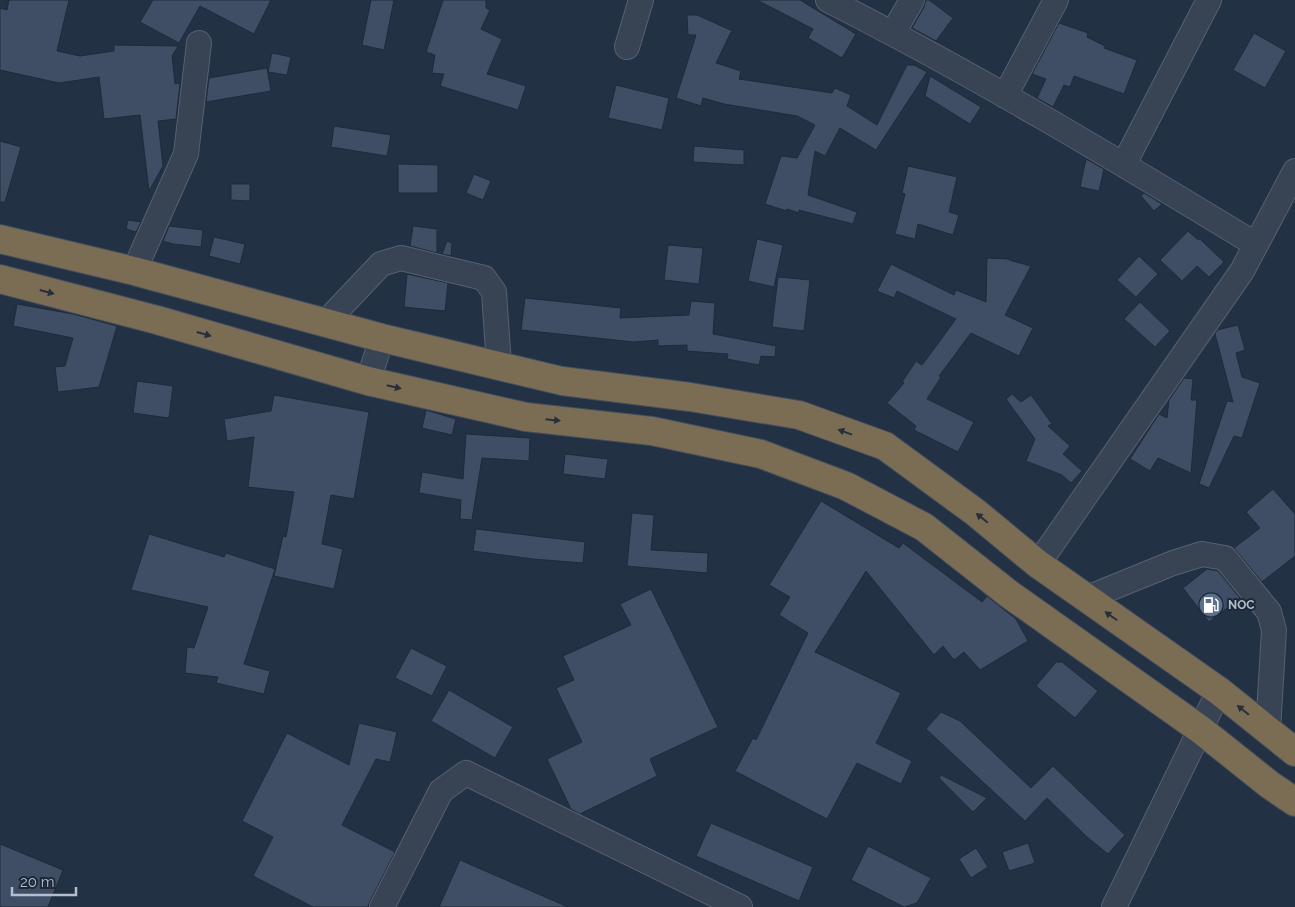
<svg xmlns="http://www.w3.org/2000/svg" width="1295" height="907" font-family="Raleway,sans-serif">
<rect width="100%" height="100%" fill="#233144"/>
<!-- building -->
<path fill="#404e65" stroke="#1f2a3b" d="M 9,0 L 69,0 L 57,51 L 80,56 L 114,51 L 114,45 L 178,46 L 172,56 L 175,84 L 180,83 L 176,119 L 158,121 L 163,166 L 149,191 L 140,115 L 104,119 L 99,77 L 59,83 L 0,70 L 0,8 L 7,10 Z
M 153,0 L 271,0 L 254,34 L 200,6 L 179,43 L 140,22 Z
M 371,0 L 394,0 L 384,50 L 362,45 Z
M 443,0 L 486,0 L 486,8 L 490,10 L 481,29 L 502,39 L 487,74 L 526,86 L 518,110 L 440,86 L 444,74 L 432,73 L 435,55 L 426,52 Z
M 757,0 L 800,0 L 856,34 L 842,58 L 808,38 L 813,29 Z
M 926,0 L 929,0 L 953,18 L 936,41 L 912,28 L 924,7 Z
M 687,15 L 697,15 L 735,32 L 731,32 L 716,63 L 741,71 L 739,79 L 832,93 L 835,88 L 851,95 L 847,106 L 877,125 L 907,65 L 914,65 L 927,72 L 876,150 L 840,128 L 825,156 L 815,151 L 808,195 L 857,212 L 853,224 L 799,210 L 799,213 L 787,209 L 787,211 L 765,204 L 781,156 L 797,158 L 815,125 L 797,116 L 724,104 L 703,98 L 701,106 L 676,98 L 696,35 L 688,35 Z
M 1059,23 L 1088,33 L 1087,37 L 1105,46 L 1104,48 L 1137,60 L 1124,94 L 1074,76 L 1070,87 L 1064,85 L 1053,107 L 1037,98 L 1046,79 L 1032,74 Z
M 1254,33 L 1286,51 L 1265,88 L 1233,70 Z
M 272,53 L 291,57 L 287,75 L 268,72 Z
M 267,68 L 271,91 L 206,102 L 209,78 Z
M 930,76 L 981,107 L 970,124 L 925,96 Z
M 616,85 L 669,98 L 662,130 L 608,118 Z
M 334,126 L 391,135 L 387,156 L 331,147 Z
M 0,141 L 21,147 L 5,202 L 0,202 Z
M 694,146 L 744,150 L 744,165 L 693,162 Z
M 1086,159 L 1104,169 L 1099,191 L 1080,187 Z
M 398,164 L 438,165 L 438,193 L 398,193 Z
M 908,166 L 957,177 L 949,212 L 959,215 L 953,235 L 918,224 L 915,239 L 895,234 L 905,194 L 902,193 Z
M 474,174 L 491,181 L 483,200 L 466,193 Z
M 231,184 L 250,184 L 250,201 L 231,200 Z
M 1144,193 L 1162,204 L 1154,211 L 1141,196 Z
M 128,220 L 141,222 L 136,232 L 126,229 Z
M 169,226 L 203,230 L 201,247 L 173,244 L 163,241 Z
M 413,226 L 437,229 L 437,253 L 410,246 Z
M 1188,231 L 1198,240 L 1200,239 L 1224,262 L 1209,277 L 1197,266 L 1182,281 L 1160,260 Z
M 214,237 L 245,244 L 240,264 L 209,256 Z
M 757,239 L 783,245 L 774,287 L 748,281 Z
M 447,241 L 452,243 L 451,256 L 442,254 Z
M 668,245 L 703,248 L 699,284 L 664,280 Z
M 1139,256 L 1158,274 L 1136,297 L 1117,280 Z
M 987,258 L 1009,259 L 1009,260 L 1031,266 L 1005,315 L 1033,328 L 1019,356 L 971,333 L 939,376 L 941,377 L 927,399 L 974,422 L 958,452 L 914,430 L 916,426 L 887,403 L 904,383 L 902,382 L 916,361 L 922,365 L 956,319 L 897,291 L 894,298 L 877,291 L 891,264 L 954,295 L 956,290 L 986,302 Z
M 407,274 L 448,283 L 445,311 L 404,307 Z
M 778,277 L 810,280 L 804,331 L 772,327 Z
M 525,298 L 621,308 L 620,318 L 689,315 L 691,301 L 715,303 L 713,334 L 776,346 L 775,357 L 761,356 L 759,365 L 727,359 L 728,354 L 687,351 L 687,345 L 658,346 L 658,340 L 634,342 L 521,330 Z
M 1140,302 L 1170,331 L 1155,347 L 1124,319 Z
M 17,304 L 73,314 L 117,326 L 99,387 L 58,392 L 55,367 L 65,366 L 73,338 L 13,326 Z
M 1238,325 L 1245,350 L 1236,353 L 1242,377 L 1260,383 L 1242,438 L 1234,436 L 1209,488 L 1199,484 L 1227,401 L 1233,402 L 1215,334 L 1217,330 Z
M 1184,378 L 1193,379 L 1191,400 L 1197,400 L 1191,473 L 1158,458 L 1150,471 L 1130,459 L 1159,414 L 1167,418 L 1169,400 Z
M 137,381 L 173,386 L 169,418 L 133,413 Z
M 1012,394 L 1021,402 L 1031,395 L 1052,424 L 1048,426 L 1070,446 L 1063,454 L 1082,471 L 1071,483 L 1062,475 L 1026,461 L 1035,439 L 1006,399 Z
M 274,395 L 369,412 L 354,499 L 331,495 L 322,544 L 343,549 L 334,589 L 274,576 L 283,536 L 286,537 L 294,492 L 248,487 L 254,437 L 227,441 L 224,419 L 271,411 Z
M 426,410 L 456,419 L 452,435 L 422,428 Z
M 466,434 L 530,438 L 529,461 L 482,458 L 472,520 L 460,519 L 461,500 L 419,493 L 422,472 L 463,479 Z
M 565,454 L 608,459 L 605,479 L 563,474 Z
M 1273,489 L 1295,514 L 1295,556 L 1262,582 L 1234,548 L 1260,528 L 1246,512 Z
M 821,501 L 899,548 L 903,543 L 982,602 L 987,596 L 1016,619 L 1028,641 L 980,670 L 964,652 L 954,660 L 943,646 L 934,655 L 866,571 L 815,652 L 901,693 L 876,743 L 912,761 L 901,784 L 857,763 L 827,819 L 735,771 L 753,738 L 756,740 L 808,633 L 779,615 L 790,597 L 769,585 Z
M 632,513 L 654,515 L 651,550 L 708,553 L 707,573 L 627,566 Z
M 476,529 L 585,542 L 583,563 L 533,559 L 473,551 Z
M 149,534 L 224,557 L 226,553 L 275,569 L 244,664 L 270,671 L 264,694 L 216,683 L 218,677 L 185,673 L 187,647 L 194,648 L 208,607 L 131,590 Z
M 1207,569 L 1218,571 L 1240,598 L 1209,622 L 1183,588 Z
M 651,589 L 718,727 L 650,759 L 657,776 L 580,814 L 571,809 L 547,759 L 582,742 L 556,688 L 574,680 L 563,656 L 631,625 L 620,604 Z
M 411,648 L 447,666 L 432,696 L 395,678 Z
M 1056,662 L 1062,662 L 1098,691 L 1075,718 L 1036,686 Z
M 449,690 L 513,727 L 495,758 L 431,721 Z
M 941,712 L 960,721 L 1031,788 L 1053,766 L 1125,835 L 1108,854 L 1087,837 L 1047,798 L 1025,821 L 926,729 Z
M 359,723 L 397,732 L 390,762 L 376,759 L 342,825 L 395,852 L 370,901 L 368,907 L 313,907 L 253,876 L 273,837 L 242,821 L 287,733 L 349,765 Z
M 941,775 L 987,798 L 973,812 L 939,778 Z
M 711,823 L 813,867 L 799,901 L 696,856 Z
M 1028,843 L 1035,863 L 1009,871 L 1002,852 Z
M 0,844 L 63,870 L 48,907 L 0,907 Z
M 868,846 L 931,878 L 917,903 L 904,907 L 851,880 Z
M 976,848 L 988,867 L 971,878 L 959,859 Z
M 460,860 L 568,907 L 439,907 Z"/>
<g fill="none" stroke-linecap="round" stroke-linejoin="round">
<defs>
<path id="minor" d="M 828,0 C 974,74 1115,159 1255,244
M 893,33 L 912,0
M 627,47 L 641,0
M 1005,96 L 1056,0
M 1124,164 L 1209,0
M 134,271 L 186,154 L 199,43
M 326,322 L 381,264 L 401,258 L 484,278 L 494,292 L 499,366
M 368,381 L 382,338
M 1038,564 L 1242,271 L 1295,171
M 1087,598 L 1173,563 L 1202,554 L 1225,558 L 1269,612 L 1274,630 L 1268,730
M 382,907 L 441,791 L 466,773 L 740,907
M 1114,907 L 1219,691"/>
<path id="highway" d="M 0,239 L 134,271 L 382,338 L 562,381 L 690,397 L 799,415 L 885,446 L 975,512 L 1038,564 L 1219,691 L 1295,752
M 0,279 L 157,320 L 368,381 L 526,417 L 652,431 L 761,454 L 846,486 L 924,527 L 1009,594 L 1201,730 L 1270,785 L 1295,802"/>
</defs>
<!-- minor casing -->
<use href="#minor" stroke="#566171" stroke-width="26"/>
<!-- highway casing -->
<use href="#highway" stroke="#434e5e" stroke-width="30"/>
<!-- minor -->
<use href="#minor" stroke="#384354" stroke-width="24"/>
<!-- highway -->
<use href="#highway" stroke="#7b6c54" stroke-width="28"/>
</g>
<!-- one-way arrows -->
<defs><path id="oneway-solid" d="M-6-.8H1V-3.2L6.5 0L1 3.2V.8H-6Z" transform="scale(1.25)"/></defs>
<g fill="#262f3c">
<use href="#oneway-solid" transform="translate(47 292) rotate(15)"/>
<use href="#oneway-solid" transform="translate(204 334) rotate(16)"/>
<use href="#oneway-solid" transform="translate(394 387) rotate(13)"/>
<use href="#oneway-solid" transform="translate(553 420) rotate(6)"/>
<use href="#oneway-solid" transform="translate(845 432) rotate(-160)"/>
<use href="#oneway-solid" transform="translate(982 518) rotate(-141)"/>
<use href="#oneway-solid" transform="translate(1111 616) rotate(-145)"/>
<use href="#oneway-solid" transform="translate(1243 710) rotate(-141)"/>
</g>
<!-- icons -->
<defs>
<symbol id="fuel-disc" viewBox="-11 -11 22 22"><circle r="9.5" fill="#5c6f8a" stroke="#1d2839"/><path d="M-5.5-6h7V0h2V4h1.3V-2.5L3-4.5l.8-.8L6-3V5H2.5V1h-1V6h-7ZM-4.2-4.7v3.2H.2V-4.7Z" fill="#fff"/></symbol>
</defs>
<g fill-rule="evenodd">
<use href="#fuel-disc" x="1197" y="591" width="28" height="28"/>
</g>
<g text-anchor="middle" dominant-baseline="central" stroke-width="4" stroke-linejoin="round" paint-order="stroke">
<!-- poi labels -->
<g font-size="12" font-weight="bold" fill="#b5becd" stroke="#1d2839" text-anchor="start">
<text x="1228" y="605">NOC</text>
</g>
</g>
<!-- scale -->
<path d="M12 887v8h64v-8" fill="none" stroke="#b5becd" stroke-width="2.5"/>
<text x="20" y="887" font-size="15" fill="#b5becd" stroke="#1d2839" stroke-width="4" paint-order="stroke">20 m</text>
</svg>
